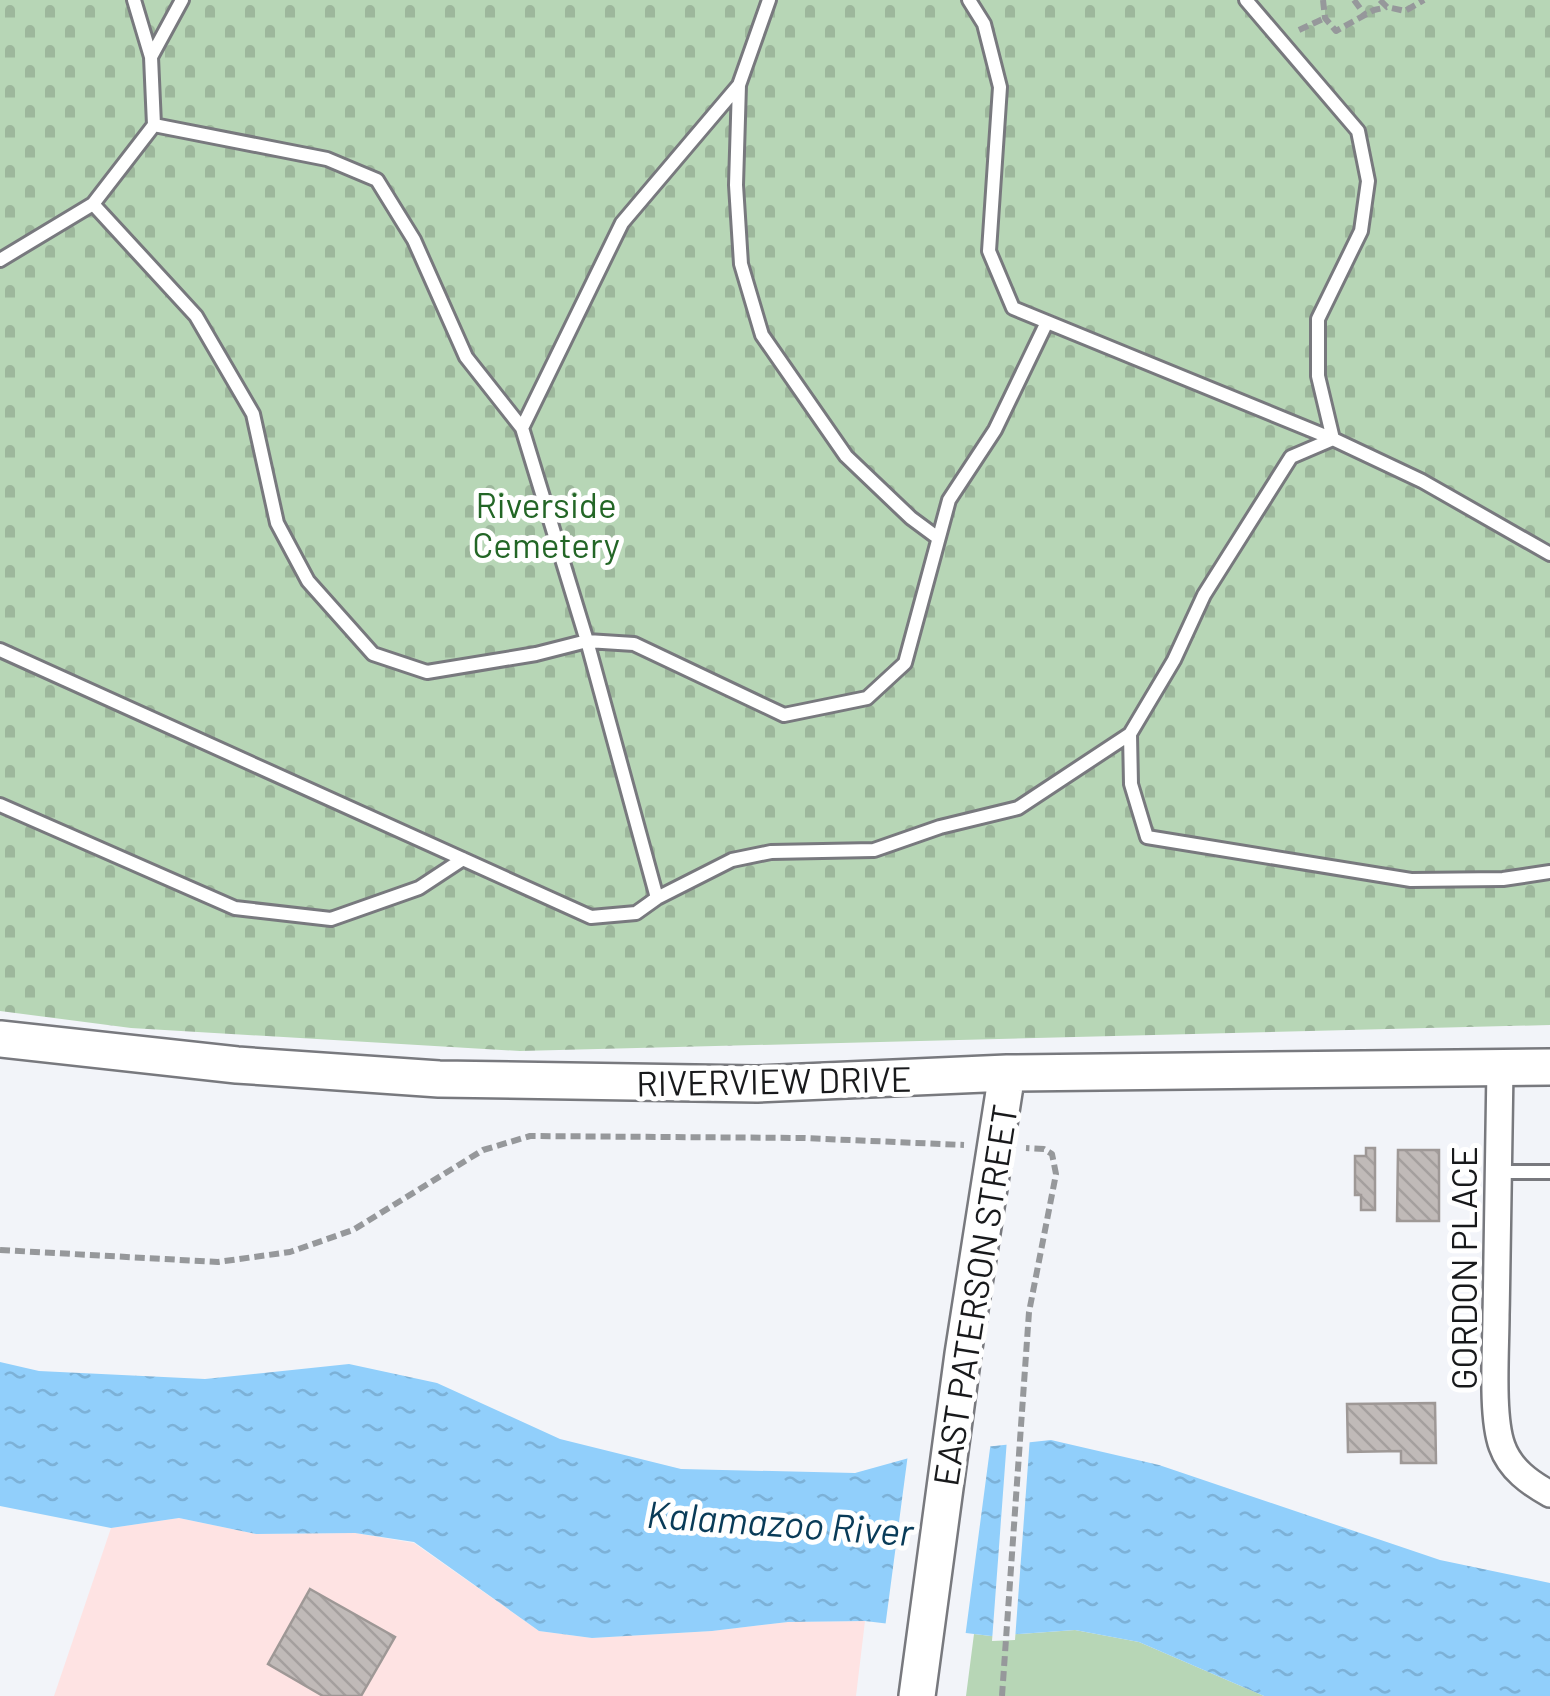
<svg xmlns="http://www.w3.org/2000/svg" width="1550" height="1696" font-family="Barlow,sans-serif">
<defs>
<pattern id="cemetery-stones" width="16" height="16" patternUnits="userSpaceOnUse" patternTransform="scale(2.5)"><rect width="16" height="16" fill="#b7d6b6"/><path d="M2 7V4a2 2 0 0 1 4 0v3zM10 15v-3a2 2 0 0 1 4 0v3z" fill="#9db79c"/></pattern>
<pattern id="water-ripples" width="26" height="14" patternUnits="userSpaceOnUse" patternTransform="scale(2.5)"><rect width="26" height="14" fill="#91cffb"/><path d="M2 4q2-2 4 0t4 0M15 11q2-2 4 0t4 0" fill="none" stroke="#7cb1d7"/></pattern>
<pattern id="building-back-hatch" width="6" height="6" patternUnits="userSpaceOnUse" patternTransform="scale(2.5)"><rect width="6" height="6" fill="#c0bab8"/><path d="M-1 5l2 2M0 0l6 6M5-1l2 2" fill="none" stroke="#a49f9e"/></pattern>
</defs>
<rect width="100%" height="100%" fill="#f2f4f9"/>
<!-- industrial -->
<path fill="#fee3e3" d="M 179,1518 L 256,1534 L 355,1533 L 414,1543 L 539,1631 L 592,1638 L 712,1631 L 788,1622 L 865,1621 L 856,1696 L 54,1696 L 111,1528 Z"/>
<!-- cemetery -->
<path fill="url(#cemetery-stones)" d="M 0,0 L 1550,0 L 1550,1025 L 520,1051 L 131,1028 L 0,1011 Z"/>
<!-- park -->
<path fill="#b7d6b6" d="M 1075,1630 L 1139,1642 L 1264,1696 L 966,1696 L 974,1634 L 991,1636 Z"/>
<!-- water -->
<path fill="url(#water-ripples)" d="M 0,1362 L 39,1371 L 205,1379 L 349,1364 L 437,1383 L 560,1439 L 681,1469 L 855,1473 L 927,1453 L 1051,1440 L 1159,1465 L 1440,1560 L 1550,1583 L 1550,1696 L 1264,1696 L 1139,1642 L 1075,1630 L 991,1636 L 865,1621 L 788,1622 L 712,1631 L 592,1638 L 539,1631 L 414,1542 L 355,1533 L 256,1534 L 179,1518 L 111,1528 L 0,1506 Z"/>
<!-- pier -->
<path fill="#f2f4f9" d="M 1030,1437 L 1015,1640 L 992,1641 L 1007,1439 Z
M 991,1441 L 965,1638 L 885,1628 L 908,1454 Z"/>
<!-- building -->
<path fill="url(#building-back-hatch)" stroke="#9e9896" stroke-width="2.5" d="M 1366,1148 L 1375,1148 L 1375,1210 L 1361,1210 L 1361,1195 L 1355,1195 L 1355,1156 L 1366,1156 Z
M 1398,1150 L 1439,1150 L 1439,1221 L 1397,1221 Z
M 1435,1403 L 1436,1463 L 1401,1463 L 1401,1451 L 1348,1452 L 1347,1404 Z
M 310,1589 L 395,1637 L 361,1696 L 323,1696 L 268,1664 Z"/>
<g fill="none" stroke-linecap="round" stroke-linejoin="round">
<defs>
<path id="lane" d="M 134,0 L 151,57 L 154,125 L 327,159 L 377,180 L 414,240 L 466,357 L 522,428 L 587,641 L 657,898
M 769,0 L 739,85 L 736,185 L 741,264 L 762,335 L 846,456 L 911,518 L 938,538
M 969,0 L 984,24 L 1000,87 L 989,251 L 1013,308 L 1333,439 L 1422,481 L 1550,554
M 151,57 L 182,0
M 93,204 L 196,316 L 253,414 L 277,523 L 308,581 L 373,654 L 427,672 L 536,654 L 587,641 L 634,644 L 784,715 L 867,698 L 905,663 L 949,500 L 995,430 L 1047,322
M 0,260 L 93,204 L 154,125
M 522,428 L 622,223 L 739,85
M 0,650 L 591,917 L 636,913 L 657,898 L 732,860 L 771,852 L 874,850 L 940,827 L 1018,808 L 1130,734 L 1174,660 L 1204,595 L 1291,457 L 1333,439 L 1318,376 L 1318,319 L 1361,231 L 1368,181 L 1358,131 L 1246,0
M 1130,734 L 1131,784 L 1147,837 L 1411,880 L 1503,879 L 1550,872
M 0,805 L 235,908 L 331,919 L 419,888 L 463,859
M 1499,1172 L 1550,1172"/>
<path id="street" d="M 1500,1068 C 1498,1151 1498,1233 1496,1315 C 1496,1349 1491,1416 1502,1446 C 1510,1469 1530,1483 1550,1494"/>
<path id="secondary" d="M 0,1039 L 237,1065 L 439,1079 L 757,1084 L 1007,1073 L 1550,1067
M 917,1696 L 963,1354 L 1007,1073"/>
</defs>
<!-- lane casing -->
<use href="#lane" stroke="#78797e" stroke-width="18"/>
<!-- street casing -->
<use href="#street" stroke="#78797e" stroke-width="30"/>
<!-- secondary casing -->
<use href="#secondary" stroke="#78797e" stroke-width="40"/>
<!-- path -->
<path stroke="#96989b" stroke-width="6" stroke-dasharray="10 5" stroke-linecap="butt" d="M 1323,0 L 1325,18 L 1336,31 L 1374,10 L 1387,7
M 1354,0 L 1365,15
M 1380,0 L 1387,7 L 1405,11 L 1424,0
M 1299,30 L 1325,18
M 0,1250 L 218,1262 L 290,1252 L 353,1230 L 483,1150 L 530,1136 L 803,1138 L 964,1145
M 1002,1696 L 1029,1312 L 1056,1174 L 1052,1154 L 1044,1149 L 1026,1148"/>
<!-- lane -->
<use href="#lane" stroke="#fff" stroke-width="12"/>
<!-- street -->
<use href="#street" stroke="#fff" stroke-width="25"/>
<!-- secondary -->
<use href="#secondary" stroke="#fff" stroke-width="35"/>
</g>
<g text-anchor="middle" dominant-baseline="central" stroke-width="10" stroke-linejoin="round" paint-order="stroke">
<!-- park labels -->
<g font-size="35" fill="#236626" stroke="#fff">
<text x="546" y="504">Riverside<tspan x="546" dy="40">Cemetery</tspan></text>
</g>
<!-- street labels -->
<g font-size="35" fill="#18191b" stroke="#fff">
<text transform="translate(774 1080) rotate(-1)">RIVERVIEW DRIVE</text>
<text transform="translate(1463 1268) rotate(-90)">GORDON PLACE</text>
<text transform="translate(974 1295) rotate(-81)">EAST PATERSON STREET</text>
</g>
<!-- water labels -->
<g font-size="38" font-style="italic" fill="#093b58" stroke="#fff">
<text transform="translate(780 1522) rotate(4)">Kalamazoo River</text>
</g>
</g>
</svg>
